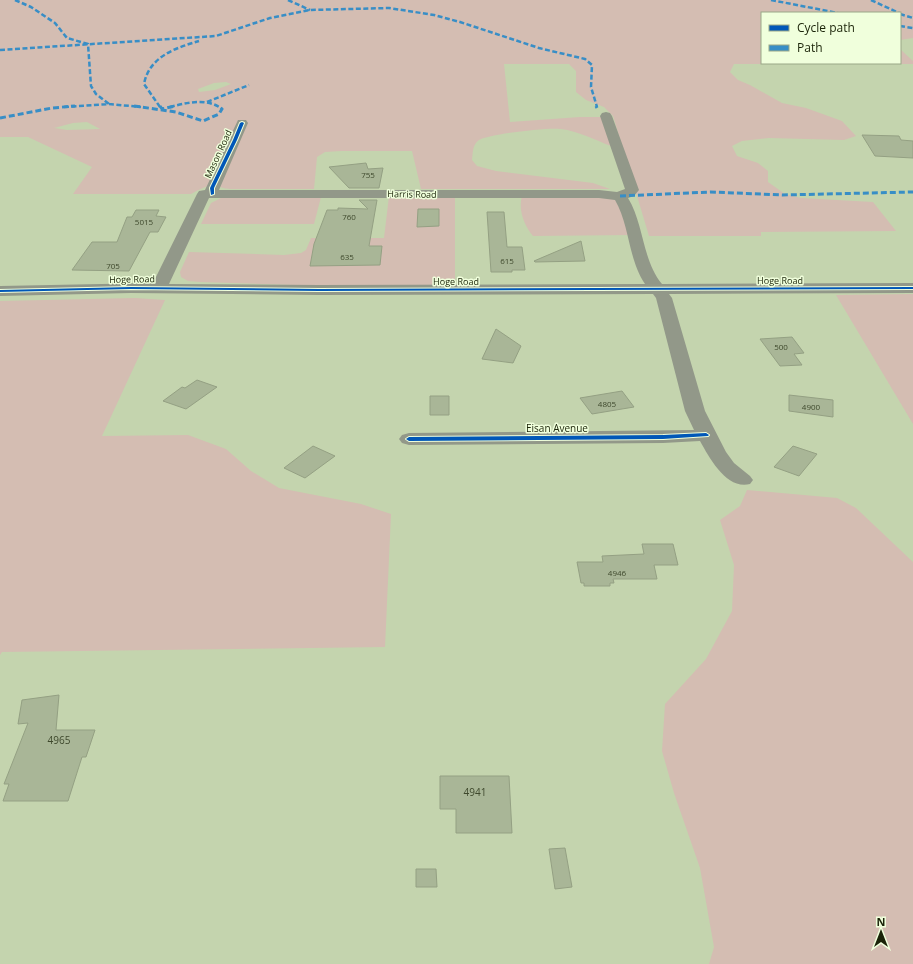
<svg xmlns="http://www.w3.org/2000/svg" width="913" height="964" font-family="'Open Sans',sans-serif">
<rect width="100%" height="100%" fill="#c4d4ae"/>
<!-- green -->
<path fill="#d4bdb2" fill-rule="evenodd" d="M 0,0 L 913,0 L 913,38 L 900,40 L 900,13 L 762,13 L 762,63 L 900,63 L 900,49 L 913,61 L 913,64 L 734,64 L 730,72 L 738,80 L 750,85 L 782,103 L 806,108 L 842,121 L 856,136 L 844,140 L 769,138 L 742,141 L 732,146 L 737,156 L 758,163 L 768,171 L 768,182 L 785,194 L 801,198 L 873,202 L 896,231 L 761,232 L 761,236 L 649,236 L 613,116 L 604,107 L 586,100 L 576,92 L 576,71 L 569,64 L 504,64 L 510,122 L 580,117 L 601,117 L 611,146 C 595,140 578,131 561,129 C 548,127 490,134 479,140 C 472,145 473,153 472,160 L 477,166 L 496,171 L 593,183 L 610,189 L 421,189 L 412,151 L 341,151 L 325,152 L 317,157 L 314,189 L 232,189 C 226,189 224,188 219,187 C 209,183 199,190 191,194 L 73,194 L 92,167 L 28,137 L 0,137 ZM 226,82 L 231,84 L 215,90 L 199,92 L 198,89 L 214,83 ZM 87,122 L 100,129 L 67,130 L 54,128 L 73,123 Z
M 389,196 L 455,196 L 455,285 L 293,285 L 200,282 L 188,281 L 181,277 L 180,272 L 189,252 L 284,255 L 301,253 L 306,250 L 311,238 L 384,238 Z
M 522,196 L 602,196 L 619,201 L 631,235 L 533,236 C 524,225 518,210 522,196 Z
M 321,197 L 314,224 L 201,224 L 211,203 L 221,198 Z
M 913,294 L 913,424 L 836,295 Z
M 135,298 L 165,300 L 102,436 L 188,435 L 226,449 L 251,471 L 279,488 L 361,504 L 391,514 L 385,647 L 2,652 L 0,655 L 0,301 Z
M 747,490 L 837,498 L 856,508 L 913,562 L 913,964 L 709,964 L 714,947 L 700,868 L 674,793 L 662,751 L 665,704 L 706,659 L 732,611 L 734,565 L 720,520 L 740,506 Z"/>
<!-- building -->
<path fill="#a9b697" stroke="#94a083" d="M 862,135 L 899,136 L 901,140 L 913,141 L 913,158 L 875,156 Z
M 366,163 L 368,169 L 383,168 L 379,188 L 349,188 L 329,167 Z
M 359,200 L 377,200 L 369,246 L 382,246 L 380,265 L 310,266 L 314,244 L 327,210 L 338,210 L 338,208 L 368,209 Z
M 418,209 L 439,209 L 439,226 L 417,227 Z
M 136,210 L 159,210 L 156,216 L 166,217 L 158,232 L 150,232 L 129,271 L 72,270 L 92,242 L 117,242 L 127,217 L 132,217 Z
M 487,212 L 504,212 L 507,247 L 522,247 L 525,270 L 512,270 L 512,272 L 491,272 Z
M 581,241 L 585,261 L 535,262 L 534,261 Z
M 496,329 L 521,346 L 513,363 L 482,359 Z
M 792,337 L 804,353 L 794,354 L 802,365 L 780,366 L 760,339 Z
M 197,380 L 217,387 L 186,409 L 163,401 L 182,387 L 185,388 Z
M 622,391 L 634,407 L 592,414 L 580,398 Z
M 789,395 L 833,400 L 833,417 L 789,411 Z
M 430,396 L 449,396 L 449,415 L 430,415 Z
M 313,446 L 335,456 L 305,478 L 284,468 Z
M 793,446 L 817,454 L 799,476 L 774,467 Z
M 642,544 L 673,544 L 678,565 L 654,565 L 657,579 L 613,579 L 614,583 L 610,583 L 610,586 L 584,586 L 584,583 L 581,583 L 577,562 L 603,562 L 602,556 L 644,554 Z
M 59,695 L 56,730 L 95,730 L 86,757 L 82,757 L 68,801 L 3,801 L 9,784 L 4,784 L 28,723 L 18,724 L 22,700 Z
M 440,776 L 509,776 L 512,833 L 456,833 L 456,809 L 440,809 Z
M 565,848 L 572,887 L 555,889 L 549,849 Z
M 416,869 L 436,869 L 437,887 L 416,887 Z"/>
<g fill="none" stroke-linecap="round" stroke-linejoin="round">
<!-- minor -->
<path fill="#929889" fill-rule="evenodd" d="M 606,112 L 610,113 L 612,116 L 639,190 L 634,196 L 628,198 C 644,224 642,260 662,284 L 913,283 L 913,293 L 669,294 L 672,298 L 705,411 L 726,452 L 734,463 L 750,476 L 753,480 L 750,484 C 727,490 710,459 700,441 L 663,443 L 409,445 L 402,443 L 399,439 L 402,435 L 409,433 L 694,430 L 685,411 L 656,298 L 653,294 L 319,295 L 131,293 L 0,296 L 0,286 L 153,283 L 197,194 L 199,191 L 205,190 L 238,120 L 246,120 L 248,123 L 219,190 L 599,190 L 617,192 L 625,189 L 600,116 L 602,113 ZM 209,198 L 599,198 L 615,200 C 630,226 628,259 645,284 L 319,285 L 169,284 Z"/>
<!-- quiet-far1 -->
<path stroke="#388ec6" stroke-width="2.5" stroke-dasharray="5 2.5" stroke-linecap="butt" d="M 15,0 L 31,7 L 55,23 L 67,38 L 88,44 L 91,86 L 96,94 L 109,104
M 288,0 L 310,10
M 771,0 L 838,13
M 871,0 L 899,13
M 900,14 L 913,18
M 900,26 L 913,28
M 0,50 L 216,36 L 270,18 L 310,10 L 389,8 L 434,15 L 460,22 L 539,48 L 585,59 L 592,65 L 591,87 L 597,107
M 207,102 L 249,85
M 64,107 L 109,104 L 141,107
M 160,107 L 144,84 C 149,57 175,48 199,41
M 170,107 C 185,103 205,98 219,107"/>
<!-- quiet -->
<path stroke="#388ec6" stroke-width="3" stroke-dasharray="6 3" stroke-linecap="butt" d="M 134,106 L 176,112 L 203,121 L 219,114 L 222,109 L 218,106
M 160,106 L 162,109 L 175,106
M 596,106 L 597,108
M 0,118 L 52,108 L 75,106
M 620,196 L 710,192 L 782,195 L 913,192"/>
<defs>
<path id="cycleway" d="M 242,122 L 244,123 L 237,140 L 214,188 L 214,194 L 211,195 L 210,188 L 233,140 L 240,123 Z
M 131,287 L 319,289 L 913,287 L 913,289 L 319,291 L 131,289 L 0,292 L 0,290 Z
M 706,433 L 709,435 L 708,436 L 663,439 L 409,441 L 406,439 L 409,437 L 663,435 Z"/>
</defs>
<!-- cycleway casing -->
<use href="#cycleway" stroke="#f0ffdc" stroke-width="2"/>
<!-- cycleway -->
<use href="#cycleway" fill="#0057b8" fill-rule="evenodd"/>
</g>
<g text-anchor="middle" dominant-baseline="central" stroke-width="3" stroke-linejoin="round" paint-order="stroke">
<!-- number labels -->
<g font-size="8" fill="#3e482c">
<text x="368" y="174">755</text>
<text x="349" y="216">760</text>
<text x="144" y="221">5015</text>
<text x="347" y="256">635</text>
<text x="507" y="260">615</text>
<text x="113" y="265">705</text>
<text x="781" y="346">500</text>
<text x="607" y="403">4805</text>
<text x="811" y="406">4900</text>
<text x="617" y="572">4946</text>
</g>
<!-- far-street labels -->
<g font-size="9" fill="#1a2308" stroke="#f0ffdc">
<text transform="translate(218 154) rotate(-65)">Mason Road</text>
<text transform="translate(412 194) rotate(1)">Harris Road</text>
<text transform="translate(132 279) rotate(-1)">Hoge Road</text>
<text x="780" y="280">Hoge Road</text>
<text x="456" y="281">Hoge Road</text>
</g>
<!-- street labels -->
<g font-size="10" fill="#1a2308" stroke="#f0ffdc">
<text x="557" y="428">Eisan Avenue</text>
</g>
<!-- near-number labels -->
<g font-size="10" fill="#3e482c">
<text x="59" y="740">4965</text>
<text x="475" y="792">4941</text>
</g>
</g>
<!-- legend -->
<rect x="761" y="12" width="140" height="52" fill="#f0ffdc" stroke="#9aa787"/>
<rect x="769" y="25" width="20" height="6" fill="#0057b8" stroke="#9aa787"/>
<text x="797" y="32" font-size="12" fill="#1a2308">Cycle path</text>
<rect x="769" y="45" width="20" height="6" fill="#388ec6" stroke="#9aa787"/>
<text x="797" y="52" font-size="12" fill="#1a2308">Path</text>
<!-- north arrow -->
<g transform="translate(881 932)" stroke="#f0ffdc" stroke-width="3" paint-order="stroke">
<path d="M0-3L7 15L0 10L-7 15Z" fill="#1a2308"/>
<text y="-6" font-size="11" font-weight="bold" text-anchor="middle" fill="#1a2308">N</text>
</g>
</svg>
